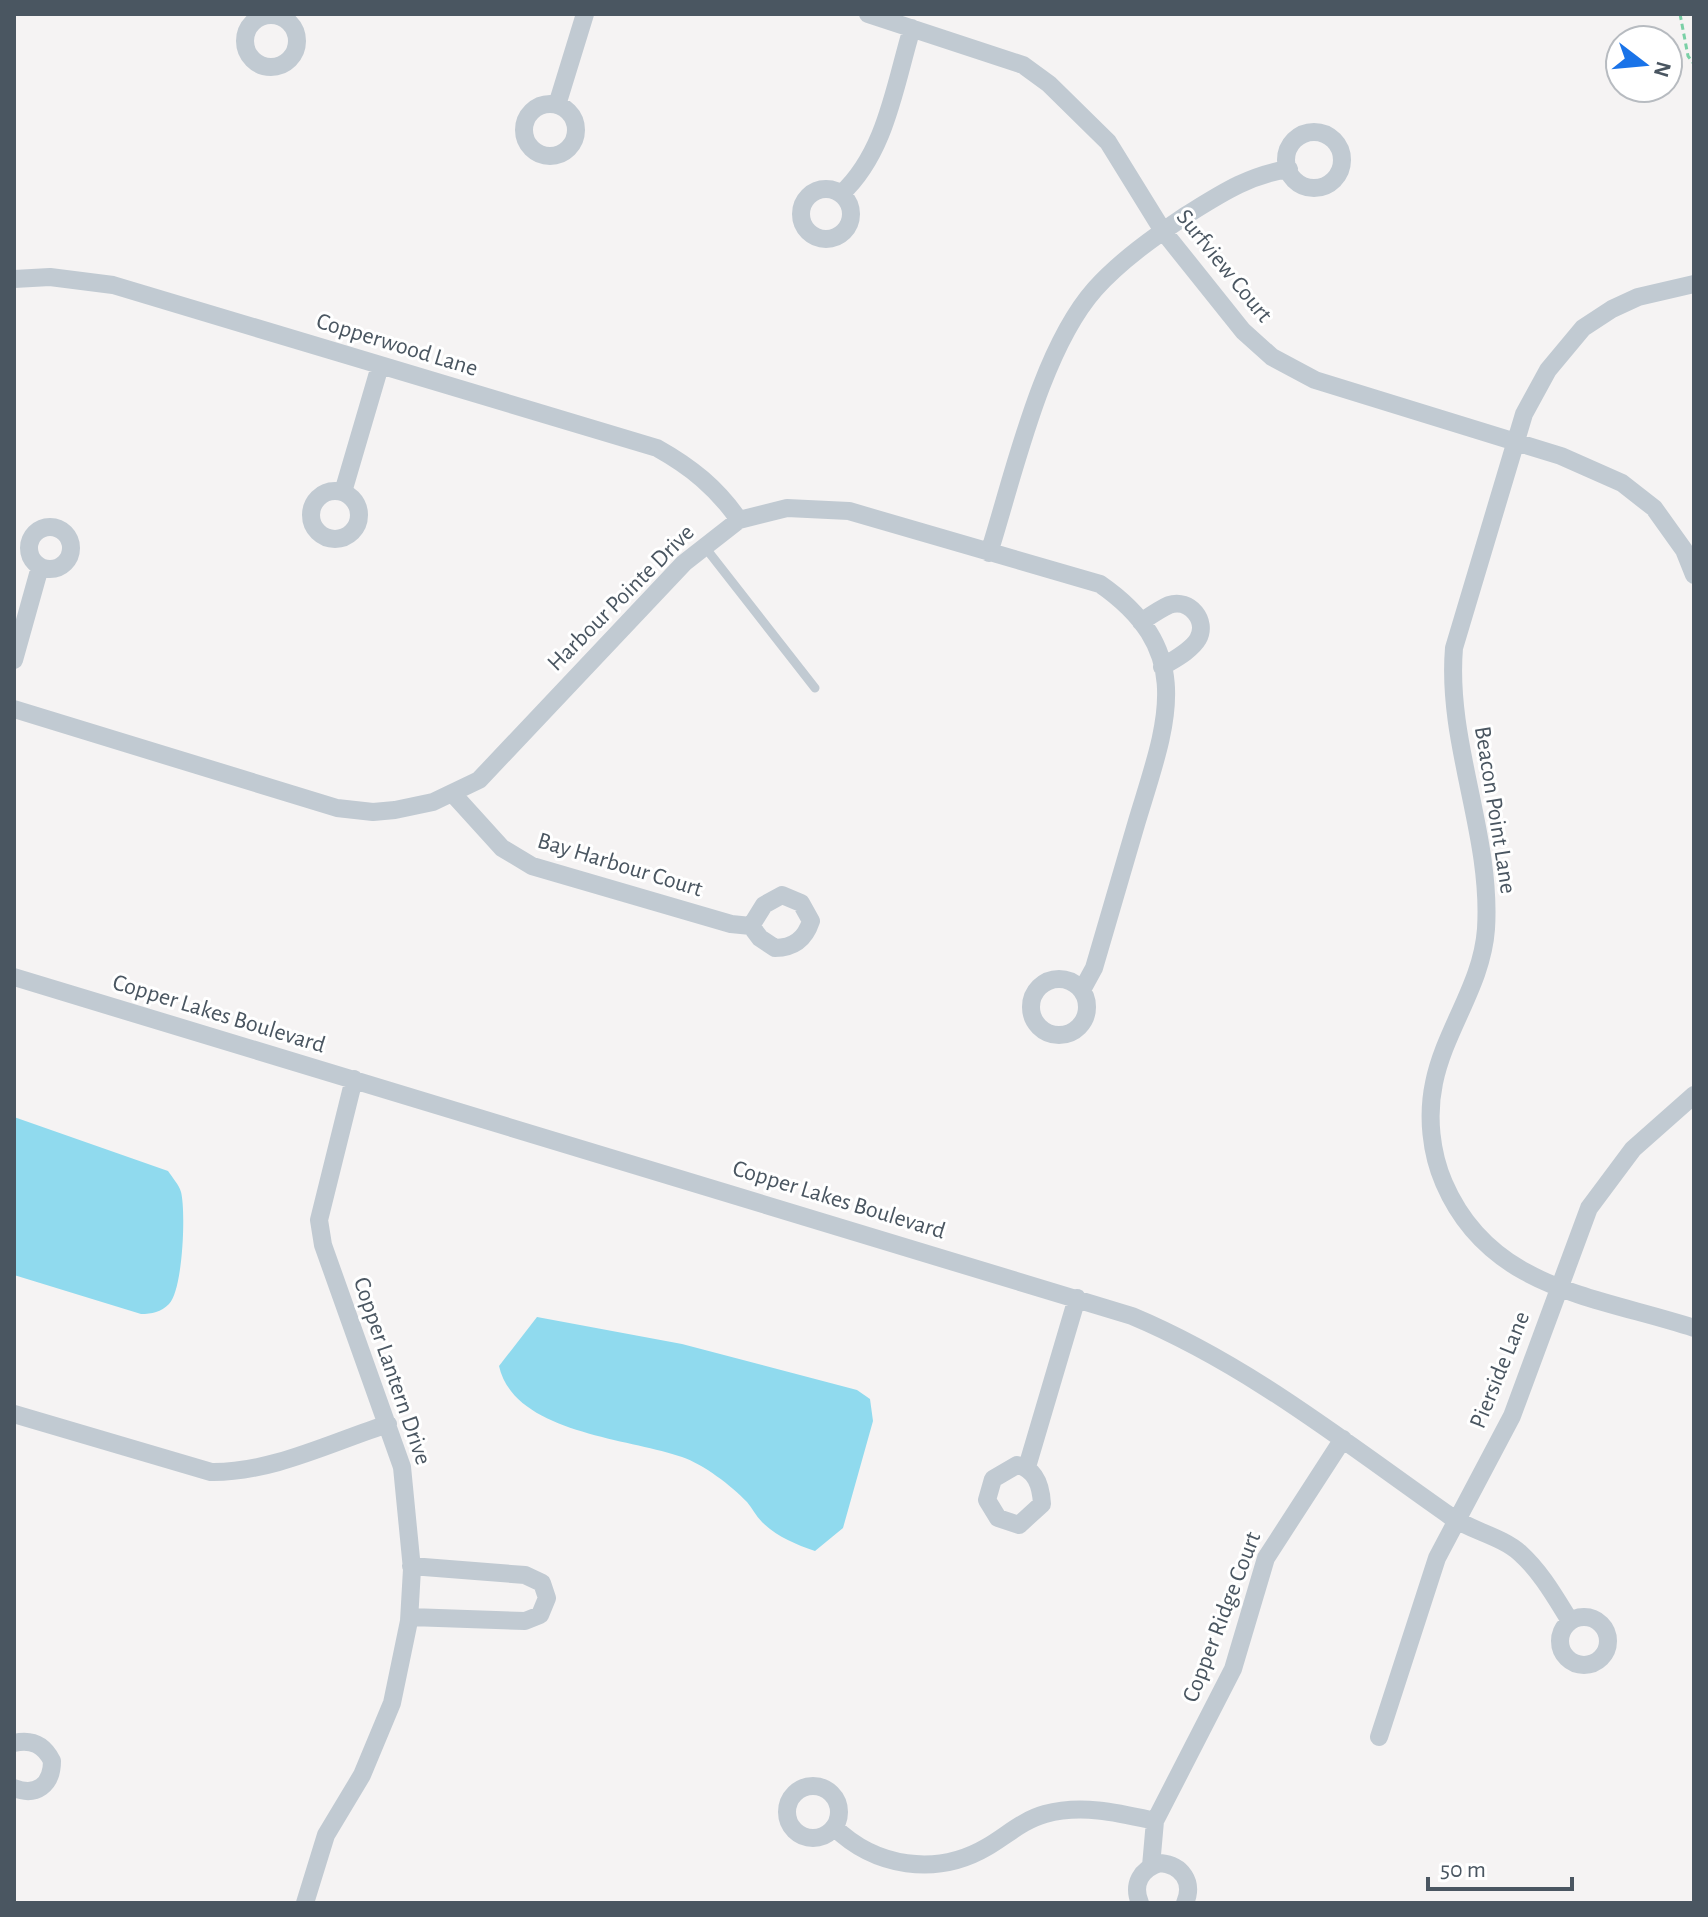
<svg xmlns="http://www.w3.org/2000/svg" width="1708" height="1917" font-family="'Alegreya Sans',sans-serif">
<rect width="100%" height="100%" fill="#f5f3f3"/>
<!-- water -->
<path fill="#90daee" d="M 14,1117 L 168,1171 C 172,1177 179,1185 181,1192 C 186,1211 183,1290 169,1304 C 161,1312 152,1314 141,1314 L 14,1275 Z
M 537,1317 L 682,1344 L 857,1390 L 870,1399 L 873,1421 L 843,1528 L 815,1551 C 795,1544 777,1537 762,1522 C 756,1516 752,1508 747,1502 C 732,1486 703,1464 682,1457 C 627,1438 514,1433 499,1366 Z"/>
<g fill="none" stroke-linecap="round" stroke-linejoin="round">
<!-- path -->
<path stroke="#7ad0a6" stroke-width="3" stroke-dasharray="6 4" stroke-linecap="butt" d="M 1680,14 L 1688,56 L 1694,64"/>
<!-- lane -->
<path stroke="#c1cad2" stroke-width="9" d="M 704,546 L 815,688"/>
<!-- street -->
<path stroke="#c1cad2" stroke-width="18" d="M 868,14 L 1023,65 L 1049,84 L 1108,142 L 1163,231 L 1243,331 L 1272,357 L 1315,380 L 1561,456 L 1622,483 L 1654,508 L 1684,550 L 1694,575
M245 41a26 26 0 1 1 52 0a26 26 0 1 1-52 0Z
M524 130a26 26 0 1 1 52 0a26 26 0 1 1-52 0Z
M 557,105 L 585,14
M1286 160a28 28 0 1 1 56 0a28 28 0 1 1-56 0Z
M801 214a25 25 0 1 1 50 0a25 25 0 1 1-50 0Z
M 841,194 C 886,153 895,84 912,28
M 14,279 L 50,277 L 113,285 L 657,448 C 691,467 717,488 739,520
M 1694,284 L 1638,297 L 1612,309 L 1583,328 L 1548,370 L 1524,414 L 1454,648 C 1446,743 1492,834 1486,929 C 1482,985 1445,1029 1434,1083 C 1427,1116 1431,1153 1444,1183 C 1490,1290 1596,1296 1694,1328
M311 515a24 24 0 1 1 48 0a24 24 0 1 1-48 0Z
M 343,492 L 380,366
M29 548a21 21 0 1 1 42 0a21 21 0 1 1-42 0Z
M 989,553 C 1014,474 1041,350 1095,289 C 1120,261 1154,237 1185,216 C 1219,195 1248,175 1289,169
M 1141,622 C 1150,616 1160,609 1169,605 C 1190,598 1208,621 1198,639 C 1191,651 1173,660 1162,667
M 14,660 L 40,567
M 14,709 L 337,808 L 373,812 L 395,810 L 433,802 L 479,780 L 684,563 L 739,520 L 787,508 L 849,511 L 1100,584 C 1198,652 1166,725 1137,821 C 1123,870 1108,919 1094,968 L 1082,990
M 453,794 L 502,848 L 532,866 L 731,924 L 751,926 L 760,938 L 775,948 C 794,948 805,939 811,921 L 801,903 L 782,895 L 764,905 L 751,926
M 14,977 L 1132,1316 C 1249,1365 1347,1444 1450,1516 C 1471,1531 1501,1536 1520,1553 C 1541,1572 1555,1597 1570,1621
M1031 1007a28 28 0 1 1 56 0a28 28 0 1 1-56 0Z
M 14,1414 L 211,1472 C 271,1473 332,1442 388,1424
M 1017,1465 C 1036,1469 1041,1486 1042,1504 L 1019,1525 L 998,1518 L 987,1500 L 993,1479 Z
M 1027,1467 L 1077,1298
M1560 1641a24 24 0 1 1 48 0a24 24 0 1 1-48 0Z
M 410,1617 L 525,1621 L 540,1615 L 547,1598 L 542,1583 L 525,1575 L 411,1566
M 1379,1737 L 1437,1558 L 1512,1416 L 1589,1208 L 1633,1149 L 1694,1095
M 14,1743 C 32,1739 44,1745 52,1761 C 52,1785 36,1797 14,1788
M787 1812a26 26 0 1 1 52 0a26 26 0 1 1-52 0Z
M 834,1827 C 875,1867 936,1877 987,1847 C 1006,1836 1023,1820 1045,1814 C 1082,1804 1119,1813 1155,1821
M 1151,1866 L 1155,1821 L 1233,1669 L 1266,1558 L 1343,1439
M 305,1903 L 326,1835 L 362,1775 L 392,1703 L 409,1621 L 412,1569 L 402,1467 L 323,1245 L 319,1220 L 354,1079
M 1140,1903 C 1132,1884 1141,1869 1160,1863 C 1182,1865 1194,1882 1185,1903"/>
</g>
<g text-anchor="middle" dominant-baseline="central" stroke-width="6" stroke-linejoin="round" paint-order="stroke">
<!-- street labels -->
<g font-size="24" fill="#4a5661" stroke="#fff">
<text transform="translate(1224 266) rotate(51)">Surfview Court</text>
<text transform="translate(397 345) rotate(17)">Copperwood Lane</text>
<text transform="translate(621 598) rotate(-45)">Harbour Pointe Drive</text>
<text transform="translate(1495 810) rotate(81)">Beacon Point Lane</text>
<text transform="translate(620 865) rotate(17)">Bay Harbour Court</text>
<text transform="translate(219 1014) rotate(17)">Copper Lakes Boulevard</text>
<text transform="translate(839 1200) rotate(17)">Copper Lakes Boulevard</text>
<text transform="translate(1500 1370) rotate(-68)">Pierside Lane</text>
<text transform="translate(392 1371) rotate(71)">Copper Lantern Drive</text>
<text transform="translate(1222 1617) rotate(-69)">Copper Ridge Court</text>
</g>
</g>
<!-- border -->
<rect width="1708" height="1917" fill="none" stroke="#4a5661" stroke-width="32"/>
<!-- north arrow -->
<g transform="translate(1644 64) rotate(106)"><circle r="38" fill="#ffffff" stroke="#b7bbc0" stroke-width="2"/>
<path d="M0-6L14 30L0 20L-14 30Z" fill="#1a73e8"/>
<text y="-12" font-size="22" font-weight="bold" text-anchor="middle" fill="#4a5661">N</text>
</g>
<!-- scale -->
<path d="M1428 1877v12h144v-12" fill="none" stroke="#4a5661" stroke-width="4"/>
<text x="1440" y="1877" font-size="24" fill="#4a5661" stroke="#ffffff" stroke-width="6" paint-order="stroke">50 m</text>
</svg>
